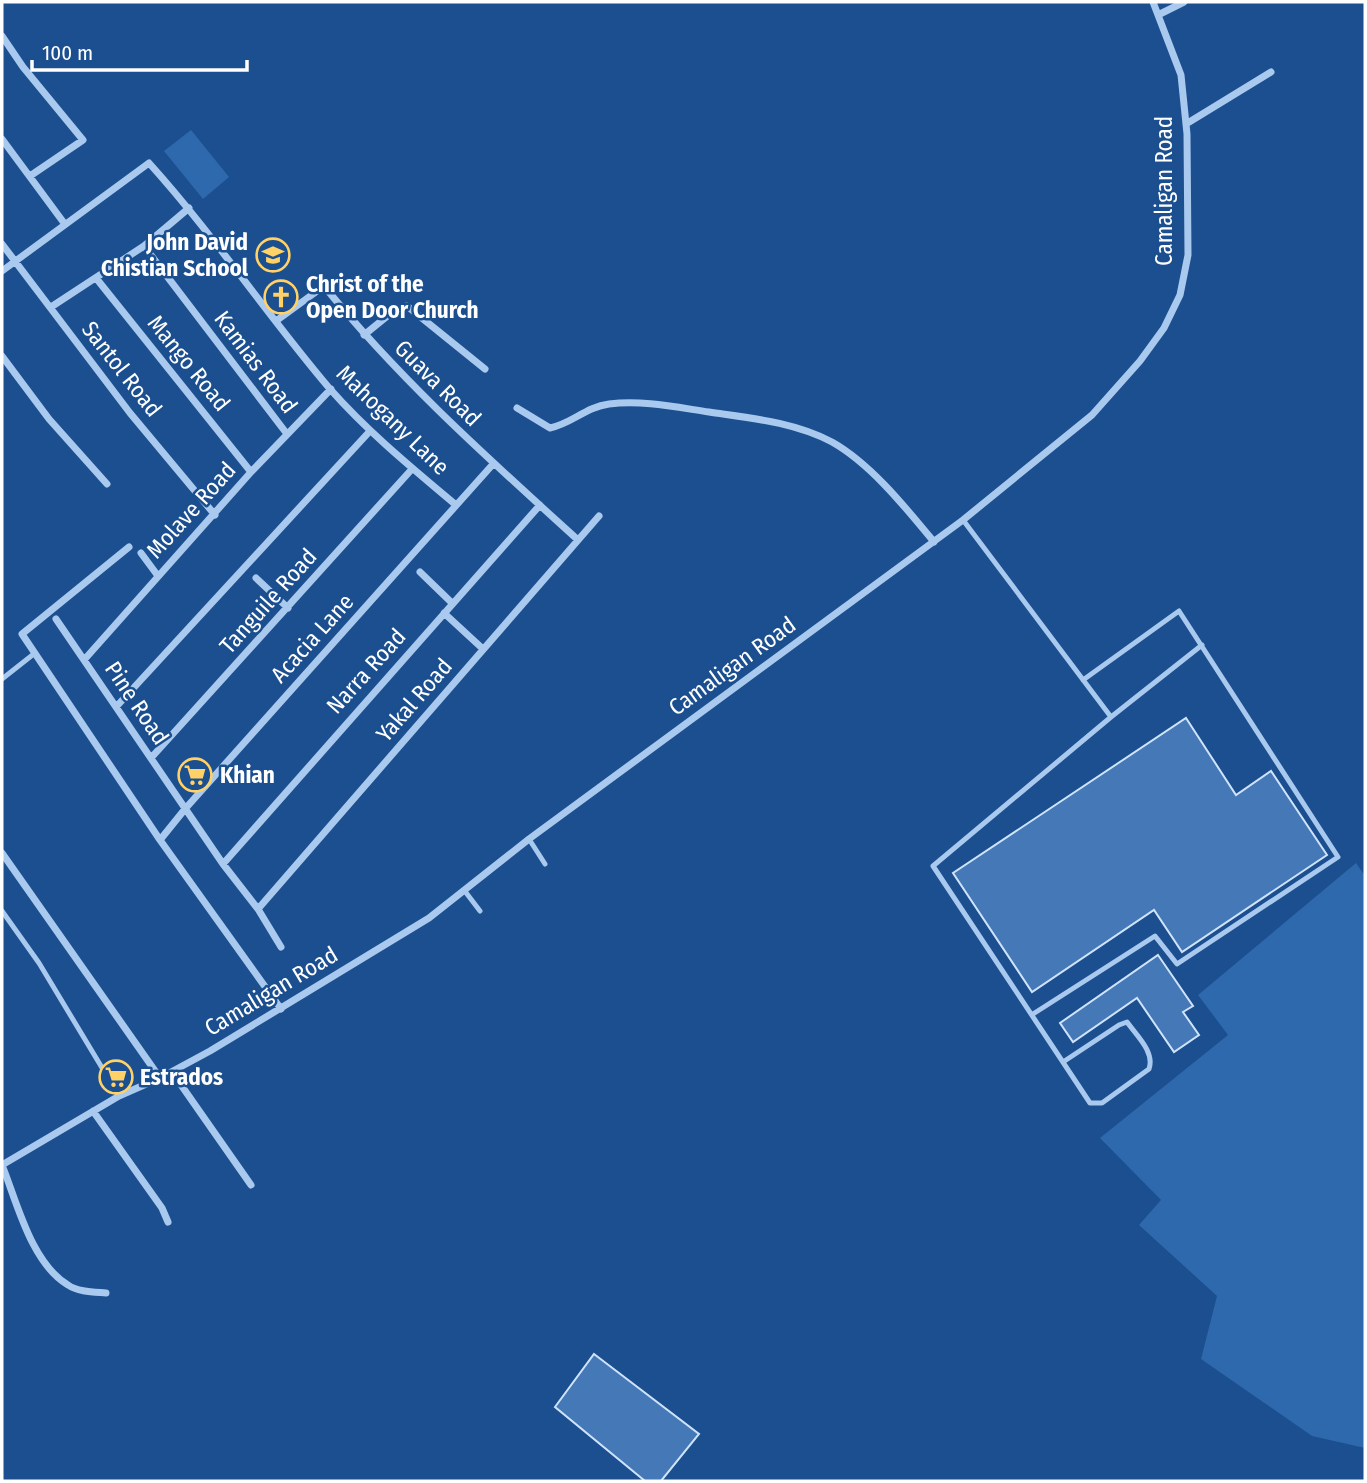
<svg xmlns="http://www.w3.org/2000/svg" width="1367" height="1483" font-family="'Fira Sans Condensed',sans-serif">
<rect width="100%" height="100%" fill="#1b4f8f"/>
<!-- green -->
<path fill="#2e69ad" d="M 191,130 L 229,177 L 203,199 L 164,151 Z
M 1356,863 L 1365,876 L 1365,1448 L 1312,1436 L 1201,1359 L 1217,1296 L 1139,1225 L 1161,1200 L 1100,1138 L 1228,1035 L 1198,995 Z"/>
<!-- building -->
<path fill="#4478b7" stroke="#cfe3fa" stroke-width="2" d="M 1186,718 L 1236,795 L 1271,771 L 1327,855 L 1182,952 L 1154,910 L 1032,992 L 953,873 Z
M 1158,955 L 1193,1006 L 1183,1012 L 1199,1035 L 1174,1052 L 1137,998 L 1073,1042 L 1060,1023 Z
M 594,1354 L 699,1434 L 661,1481 L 645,1481 L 555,1407 Z"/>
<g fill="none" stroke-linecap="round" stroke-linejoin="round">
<!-- lane -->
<path stroke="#a9c9ee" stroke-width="5" d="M 963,520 L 1111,717
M 2,679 L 35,653
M 529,839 L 545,864
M 464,890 L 480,911
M 2,911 L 39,963 L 119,1096
M 1033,1014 L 1155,936 L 1177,964 L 1338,857 L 1179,611 L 1083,680
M 1063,1062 L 1119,1025 L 1127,1022 C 1137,1036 1155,1052 1149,1069 L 1102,1103 L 1090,1103 L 933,866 L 1111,717 L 1202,645"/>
<!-- street -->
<path stroke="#a9c9ee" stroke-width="7" d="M 1158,15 L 1184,2
M 2,36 L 23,67 L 83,140 L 30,176
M 1186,124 L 1271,72
M 2,139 L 64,223
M 2,244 L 130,413 L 215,515
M 144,246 L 287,434
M 2,271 L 149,163 C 214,235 267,315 330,389 C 368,432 412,468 456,505
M 96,278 L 251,472
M 51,307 L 144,246 L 189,208
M 276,321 L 324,286 C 400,380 489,459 578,540
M 364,335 L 396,309 L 407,306 L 485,369
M 2,356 L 49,419 L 107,484
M 517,408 L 550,428 C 571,424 586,407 609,404 C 643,400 675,407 709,412 C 750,418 794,422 832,442 C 871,464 906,508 934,542
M 129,547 L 22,634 L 160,840 L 281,1009
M 141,553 L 158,576
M 420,572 L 452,603
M 256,578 L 288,608
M 444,613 L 483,649
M 56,619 L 223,864 L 258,909 L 281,947
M 84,660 L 251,472 L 331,389
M 116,707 L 370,431
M 151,758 L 412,469
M 160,840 L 185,809 L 494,463
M 2,853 L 160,1078
M 223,864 L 540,505
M 258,909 L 599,516
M 172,1072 L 251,1185
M 93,1111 L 162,1208 L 168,1222
M 2,1165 L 119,1096 L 160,1078 L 210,1051 L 429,918 L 529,839 L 963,520 L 1092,415 L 1140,361 L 1164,328 L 1180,295 L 1188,255 L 1187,134 L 1181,75 L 1153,2
M 2,1165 C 17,1202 31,1263 68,1285 C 78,1292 94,1292 106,1293"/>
</g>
<!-- icons -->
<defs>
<symbol id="school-ring" viewBox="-11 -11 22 22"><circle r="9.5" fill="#1b4f8f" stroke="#ffd166" stroke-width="1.5"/><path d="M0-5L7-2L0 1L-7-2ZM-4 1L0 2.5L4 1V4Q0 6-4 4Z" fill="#ffd166"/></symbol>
<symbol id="church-ring" viewBox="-11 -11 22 22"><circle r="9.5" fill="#1b4f8f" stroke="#ffd166" stroke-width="1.5"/><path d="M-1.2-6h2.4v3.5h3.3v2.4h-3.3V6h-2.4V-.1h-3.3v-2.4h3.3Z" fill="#ffd166"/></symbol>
<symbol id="supermarket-ring" viewBox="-11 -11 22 22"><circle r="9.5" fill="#1b4f8f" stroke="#ffd166" stroke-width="1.5"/><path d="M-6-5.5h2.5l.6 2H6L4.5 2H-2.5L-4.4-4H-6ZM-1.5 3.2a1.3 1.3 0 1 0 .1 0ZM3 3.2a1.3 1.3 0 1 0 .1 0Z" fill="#ffd166"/></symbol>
</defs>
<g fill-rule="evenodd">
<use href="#school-ring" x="254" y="236" width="38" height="38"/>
<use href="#church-ring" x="262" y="278" width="38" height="38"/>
<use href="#supermarket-ring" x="176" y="756" width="38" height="38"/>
<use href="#supermarket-ring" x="97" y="1058" width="38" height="38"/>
</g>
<g text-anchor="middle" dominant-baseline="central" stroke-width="5" stroke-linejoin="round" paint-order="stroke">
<!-- street labels -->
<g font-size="23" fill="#fff" stroke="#1b4f8f">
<text transform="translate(1164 191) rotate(-90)">Camaligan Road</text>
<text transform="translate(256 362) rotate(53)">Kamias Road</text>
<text transform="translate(189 363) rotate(51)">Mango Road</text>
<text transform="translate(122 369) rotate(52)">Santol Road</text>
<text transform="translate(438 383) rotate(45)">Guava Road</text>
<text transform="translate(393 420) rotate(44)">Mahogany Lane</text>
<text transform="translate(191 510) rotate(-48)">Molave Road</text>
<text transform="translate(268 601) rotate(-48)">Tanguile Road</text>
<text transform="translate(312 638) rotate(-48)">Acacia Lane</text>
<text transform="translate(732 666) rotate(-36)">Camaligan Road</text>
<text transform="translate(366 671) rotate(-48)">Narra Road</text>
<text transform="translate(414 700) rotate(-49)">Yakal Road</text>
<text transform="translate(137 703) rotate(56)">Pine Road</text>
<text transform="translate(271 991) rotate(-31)">Camaligan Road</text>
</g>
<!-- poi labels -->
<g font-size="23" font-weight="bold" fill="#fff" stroke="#1b4f8f" text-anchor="start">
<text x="248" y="242" text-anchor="end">John David<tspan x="248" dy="26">Chistian School</tspan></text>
<text x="306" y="284">Christ of the<tspan x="306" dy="26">Open Door Church</tspan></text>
<text x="220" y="775">Khian</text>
<text x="140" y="1077">Estrados</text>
</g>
</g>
<!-- border -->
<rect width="1367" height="1483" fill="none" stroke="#ffffff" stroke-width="7"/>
<!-- scale -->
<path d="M32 60v10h215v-10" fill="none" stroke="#ffffff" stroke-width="3.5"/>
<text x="42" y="60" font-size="21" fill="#ffffff" stroke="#1b4f8f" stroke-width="5" paint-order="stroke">100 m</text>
</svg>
